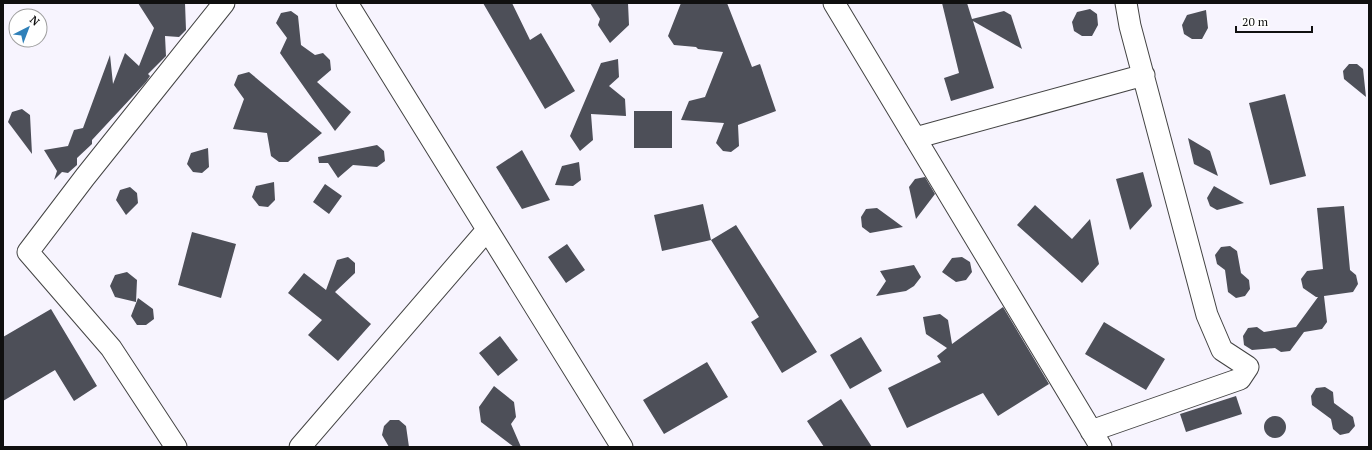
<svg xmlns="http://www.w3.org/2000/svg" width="1372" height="450" font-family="'PT Serif',serif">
<rect width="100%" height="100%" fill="#f7f4fe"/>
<!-- building -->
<path fill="#4d4f58" d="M 138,3 L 185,3 L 186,30 L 179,37 L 165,36 L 166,56 L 148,74 L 150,76 L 146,82 L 92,140 L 92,144 L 77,158 L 77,165 L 68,173 L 62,172 L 54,180 L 57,171 L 44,150 L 68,146 L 74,130 L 83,128 L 110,55 L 113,84 L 125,53 L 139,66 L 154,28 Z
M 483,3 L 512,3 L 530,40 L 541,33 L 575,91 L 545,109 Z
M 590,3 L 628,3 L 629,25 L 610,43 L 598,25 L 600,19 Z
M 681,3 L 727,3 L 752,67 L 760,64 L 776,111 L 738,125 L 739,146 L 731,152 L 723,151 L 716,143 L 724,123 L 681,120 L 689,101 L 705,97 L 723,52 L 698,49 L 696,47 L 674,45 L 668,36 Z
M 942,3 L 967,3 L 972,19 L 1004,11 L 1011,15 L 1022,49 L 973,21 L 994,88 L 951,101 L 944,78 L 959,73 Z
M 1090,9 L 1097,14 L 1098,25 L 1092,36 L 1082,36 L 1074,31 L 1072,22 L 1077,12 Z
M 1206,10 L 1208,28 L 1202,39 L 1192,39 L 1184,34 L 1182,25 L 1187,15 Z
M 291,11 L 298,16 L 301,45 L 315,55 L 323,53 L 330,60 L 331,70 L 317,82 L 351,112 L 335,131 L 280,53 L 287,38 L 276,23 L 281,13 Z
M 618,59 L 619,77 L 609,86 L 625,99 L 626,116 L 591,114 L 593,140 L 580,151 L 570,136 L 601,63 Z
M 1349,64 L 1357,64 L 1363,69 L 1366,97 L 1344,79 L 1343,71 Z
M 249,72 L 322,133 L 288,162 L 279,162 L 271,156 L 267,133 L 233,129 L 244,99 L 234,85 L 238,75 Z
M 1285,94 L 1306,176 L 1270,185 L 1249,103 Z
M 22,109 L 30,115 L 32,154 L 8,122 L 12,112 Z
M 634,111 L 672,111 L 672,148 L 634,148 Z
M 1188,138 L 1210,151 L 1218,176 L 1194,164 Z
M 377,145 L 384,151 L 385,161 L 377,167 L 353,165 L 338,178 L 328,163 L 319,163 L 318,157 Z
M 208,148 L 209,167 L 202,173 L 193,172 L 187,164 L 191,153 Z
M 522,150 L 550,200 L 522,209 L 496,167 Z
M 579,162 L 581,180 L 573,186 L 555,185 L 562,166 Z
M 1143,172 L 1152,206 L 1130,230 L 1116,179 Z
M 925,177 L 935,194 L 916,219 L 909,187 L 915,179 Z
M 274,182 L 275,200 L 268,207 L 259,206 L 252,197 L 256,186 Z
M 325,184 L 342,196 L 329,214 L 313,202 Z
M 1214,186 L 1244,203 L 1217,210 L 1210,206 L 1207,198 Z
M 130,187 L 137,193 L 138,203 L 126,215 L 116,200 L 120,190 Z
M 703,204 L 711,240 L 662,251 L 654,215 Z
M 1035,205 L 1072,239 L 1090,219 L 1099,264 L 1082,283 L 1017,225 Z
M 1344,206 L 1350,270 L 1356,275 L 1358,284 L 1353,292 L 1324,296 L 1327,322 L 1322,329 L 1304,332 L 1290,351 L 1281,352 L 1275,348 L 1252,350 L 1244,345 L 1243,336 L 1248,328 L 1257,327 L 1264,332 L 1296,327 L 1318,297 L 1316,297 L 1303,288 L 1301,279 L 1307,271 L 1323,269 L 1317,208 Z
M 877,208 L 903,227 L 870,233 L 862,227 L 861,217 L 866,209 Z
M 736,225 L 817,352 L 782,373 L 751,322 L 759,317 L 711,240 Z
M 192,232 L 236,244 L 221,298 L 178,285 Z
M 567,244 L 585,270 L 566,283 L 548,257 Z
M 1230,246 L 1237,251 L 1241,273 L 1249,280 L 1250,289 L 1245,296 L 1236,298 L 1228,292 L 1225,270 L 1217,264 L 1215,255 L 1221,247 Z
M 348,257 L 355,263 L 355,273 L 335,292 L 371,324 L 338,361 L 308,335 L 322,320 L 288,293 L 304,273 L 326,290 L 337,260 Z
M 962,257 L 970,262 L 972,272 L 966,280 L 956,282 L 942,272 L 952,258 Z
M 914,265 L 921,277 L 914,286 L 906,291 L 876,296 L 886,281 L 880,271 Z
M 127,272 L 137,280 L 136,302 L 115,297 L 110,286 L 115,275 Z
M 138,298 L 153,309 L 154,319 L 146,325 L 137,325 L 131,316 Z
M 1003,307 L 1049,384 L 998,416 L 983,393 L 907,428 L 888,388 L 941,362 L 937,356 L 947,348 L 926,334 L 923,317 L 940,314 L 948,320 L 952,344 Z
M 51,309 L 97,386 L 74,401 L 55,370 L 3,401 L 3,337 Z
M 1104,322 L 1165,359 L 1146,390 L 1085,354 Z
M 500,336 L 518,360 L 498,376 L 479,353 Z
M 861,337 L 882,371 L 850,389 L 830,355 Z
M 707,362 L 728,397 L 664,434 L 643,400 Z
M 494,386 L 514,402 L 516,417 L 511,424 L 521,447 L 514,447 L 481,422 L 479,407 Z
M 1325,387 L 1333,392 L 1334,403 L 1353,417 L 1355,426 L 1349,433 L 1340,435 L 1333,429 L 1331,419 L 1312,405 L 1311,396 L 1316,388 Z
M 1236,396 L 1242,414 L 1186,432 L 1180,414 Z
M 841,399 L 872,447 L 824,447 L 807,421 Z
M1264 427a11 11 0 1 1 22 0a11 11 0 1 1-22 0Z
M 390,420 L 399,420 L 406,426 L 409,447 L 389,447 L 382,435 L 384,426 Z"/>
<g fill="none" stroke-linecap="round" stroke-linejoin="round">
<defs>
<path id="minor" d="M 347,3 L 622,447
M 834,3 L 1101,447
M 915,138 L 1144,75
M 1091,431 L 1240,379 L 1248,367 L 1222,350 L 1207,315 L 1130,26 L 1126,3
M 176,447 L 111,348 L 28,252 L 85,177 L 224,3
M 300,447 L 487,230"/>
</defs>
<!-- minor casing -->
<use href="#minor" stroke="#434343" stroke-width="23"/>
<!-- minor -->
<use href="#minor" stroke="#fff" stroke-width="21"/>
</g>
<!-- border -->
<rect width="1372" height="450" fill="none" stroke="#101010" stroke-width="8"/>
<!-- north arrow -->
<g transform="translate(28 28) rotate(42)"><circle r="19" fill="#ffffff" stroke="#9f9f9f"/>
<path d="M0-3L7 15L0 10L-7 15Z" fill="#2f80b9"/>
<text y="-6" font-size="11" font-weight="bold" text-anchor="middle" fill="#101010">N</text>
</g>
<!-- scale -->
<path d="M1236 26v6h76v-6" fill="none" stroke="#101010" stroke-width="2"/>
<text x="1242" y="26" font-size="12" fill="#101010" stroke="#ffffff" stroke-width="3" paint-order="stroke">20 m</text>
</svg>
